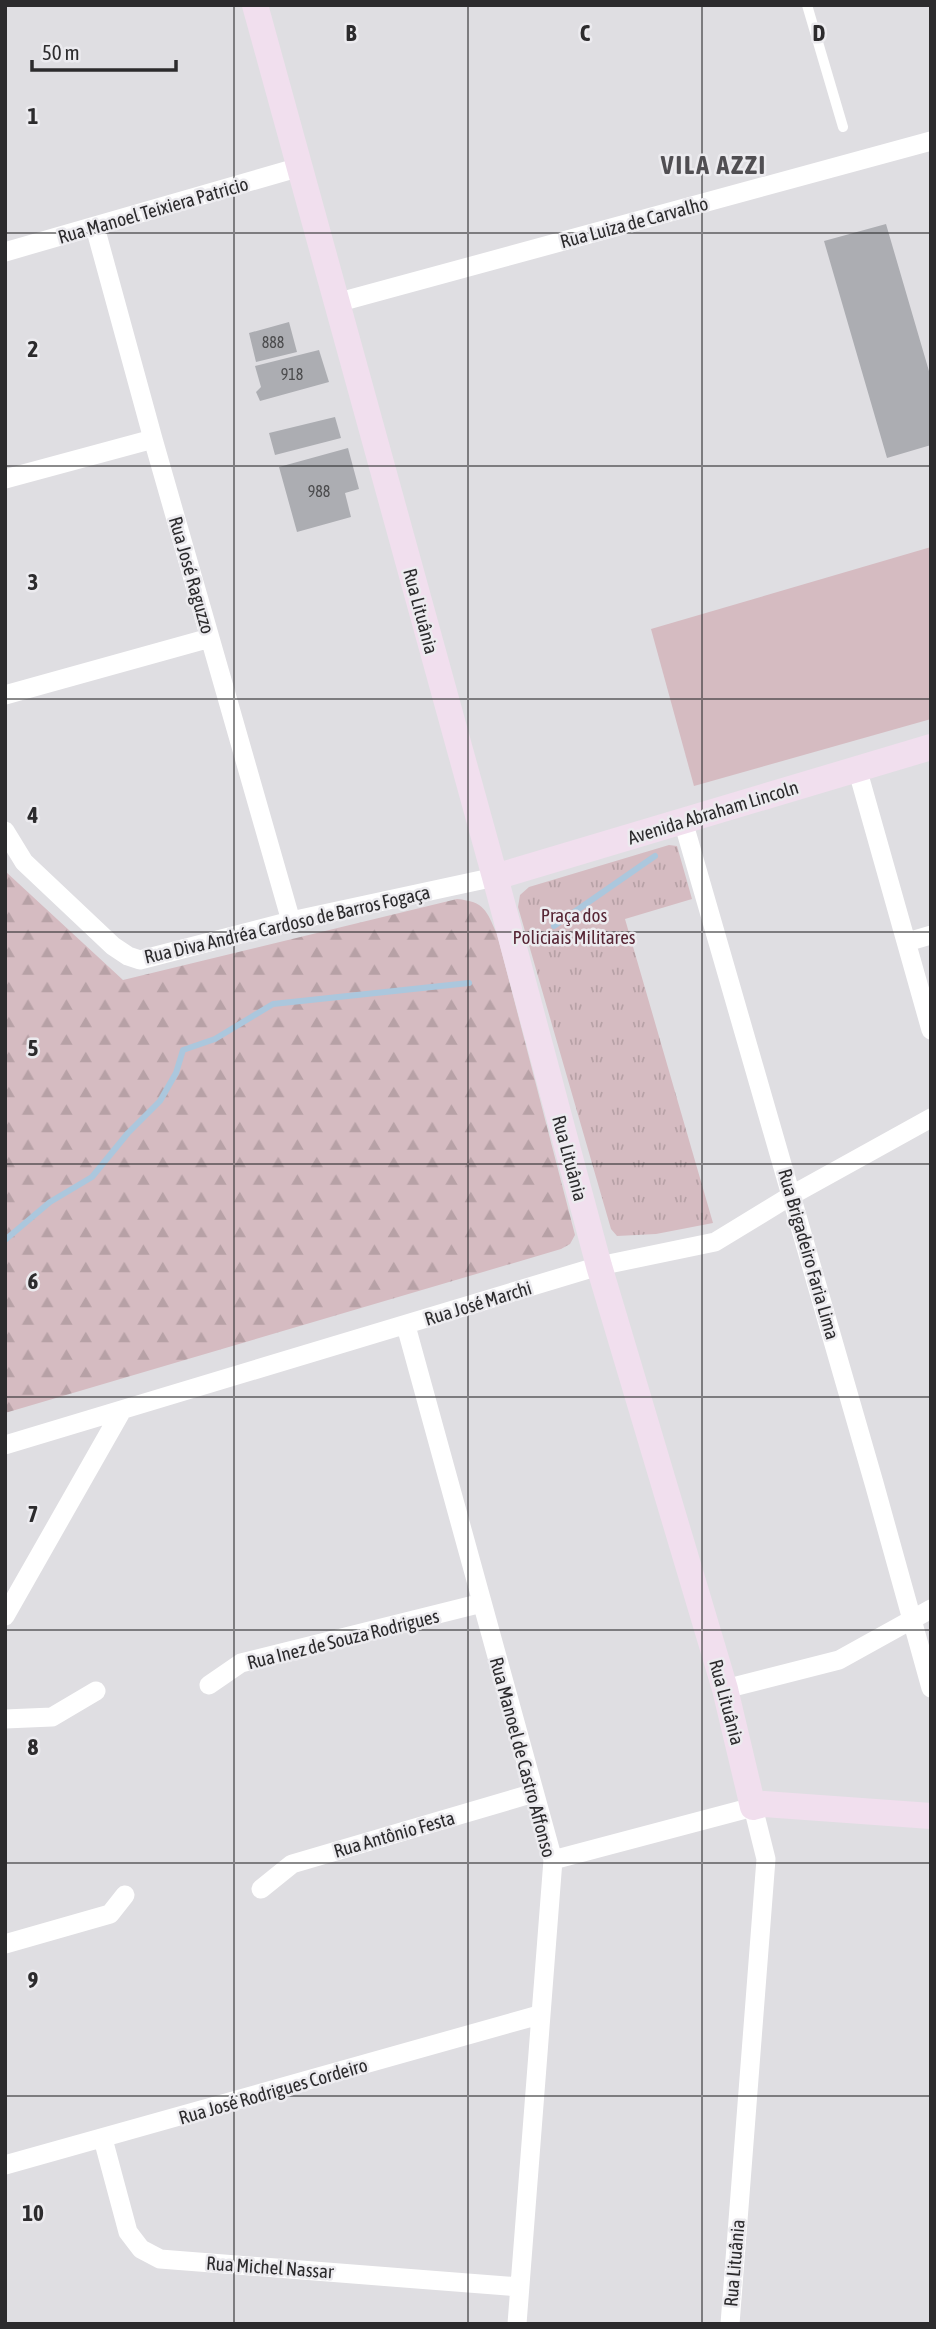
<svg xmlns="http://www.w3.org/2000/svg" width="936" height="2329" font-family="'Asap Condensed',sans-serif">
<defs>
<pattern id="grass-tufts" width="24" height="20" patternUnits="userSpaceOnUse" patternTransform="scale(1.75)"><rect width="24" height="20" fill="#d5bbc1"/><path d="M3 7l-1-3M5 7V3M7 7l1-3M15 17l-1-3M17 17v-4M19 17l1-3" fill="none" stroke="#b7a1a6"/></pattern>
<pattern id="forest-firs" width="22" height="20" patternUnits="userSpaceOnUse" patternTransform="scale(1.75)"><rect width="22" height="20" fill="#d5bbc1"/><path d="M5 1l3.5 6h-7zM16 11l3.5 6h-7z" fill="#b7a1a6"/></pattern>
</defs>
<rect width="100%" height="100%" fill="#dfdee2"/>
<!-- grass -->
<path fill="url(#grass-tufts)" d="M 669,845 L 677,846 L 692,899 L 625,919 L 713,1223 L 656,1234 L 617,1236 L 611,1229 L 518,907 L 520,895 L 529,887 Z"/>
<!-- forest -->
<path fill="url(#forest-firs)" d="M 5,871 L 123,980 L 457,899 C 485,902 486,910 497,934 L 575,1235 L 570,1244 L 561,1249 L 5,1413 Z"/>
<!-- pitch -->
<path fill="#d5bbc1" d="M 931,547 L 931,719 L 694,786 L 651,629 Z"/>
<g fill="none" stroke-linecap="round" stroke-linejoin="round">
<!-- stream -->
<path stroke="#abc7dd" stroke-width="6" d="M 554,926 L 655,856
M 5,1240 L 50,1202 L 92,1177 L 128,1133 L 160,1101 L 176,1073 L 183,1050 L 215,1039 L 273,1004 L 469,983"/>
</g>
<!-- building -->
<path fill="#acadb2" d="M 886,224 L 931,378 L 931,445 L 887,458 L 824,241 Z
M 289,322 L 297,352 L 256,362 L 249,333 Z
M 319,350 L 329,382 L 260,401 L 256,392 L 261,387 L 255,366 Z
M 335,417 L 341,438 L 275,455 L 269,433 Z
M 348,448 L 359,489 L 345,493 L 351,517 L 297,532 L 279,467 Z"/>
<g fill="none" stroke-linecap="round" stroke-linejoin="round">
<!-- lane -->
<path stroke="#fff" stroke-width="10" d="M 807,5 L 843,127"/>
<!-- street -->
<path stroke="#fff" stroke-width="19" d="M 95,227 L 153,439 L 291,921
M 5,252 L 300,167
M 336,303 L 931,141
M 5,479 L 153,439
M 5,695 L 210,638
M 857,768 L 931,1030
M 683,821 L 874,1483 L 931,1688
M 5,831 L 24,862 L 113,946 L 128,956 L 140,960 L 291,921 L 495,877
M 907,942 L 931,935
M 406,1326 L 553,1860 L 517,2324
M 5,1445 L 599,1266 L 715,1242 L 792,1195 L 931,1118
M 5,1616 L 121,1412
M 209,1685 L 241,1663 L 482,1603
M 725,1689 L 839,1660 L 931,1609
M 5,1719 L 52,1717 L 96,1691
M 553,1860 L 753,1807 L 766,1859 L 730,2324
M 261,1889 L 292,1864 L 534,1793
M 5,1944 L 110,1914 L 125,1895
M 103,2139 L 128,2232 L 141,2249 L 160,2259 L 519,2287
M 5,2165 L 539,2015"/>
<!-- secondary -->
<path stroke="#f1dfee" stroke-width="26" d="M 255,5 L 495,877 L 599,1266 L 725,1689 L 753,1807 L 764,1804 L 931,1816
M 495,877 L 931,747"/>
</g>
<!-- grid -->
<path fill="none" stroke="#2c2b2d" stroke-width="2" stroke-opacity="0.55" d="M 234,5 L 234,2324M 468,5 L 468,2324M 702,5 L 702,2324M 5,233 L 931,233M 5,466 L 931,466M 5,699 L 931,699M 5,932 L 931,932M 5,1164 L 931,1164M 5,1397 L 931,1397M 5,1630 L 931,1630M 5,1863 L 931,1863M 5,2096 L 931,2096"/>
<g text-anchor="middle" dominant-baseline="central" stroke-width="5" stroke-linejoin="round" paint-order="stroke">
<!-- number labels -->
<g font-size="16" fill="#4c4c4e">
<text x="273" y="342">888</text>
<text x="292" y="374">918</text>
<text x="319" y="491">988</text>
</g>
<!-- street labels -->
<g font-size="19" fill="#2c2b2d" stroke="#ecebef">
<text transform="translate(153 210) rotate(-16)">Rua Manoel Teixiera Patricio</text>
<text transform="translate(634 222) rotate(-15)">Rua Luiza de Carvalho</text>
<text transform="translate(192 575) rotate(74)">Rua José Raguzzo</text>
<text transform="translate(421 611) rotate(75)">Rua Lituânia</text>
<text transform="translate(713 812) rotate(-17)">Avenida Abraham Lincoln</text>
<text transform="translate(287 924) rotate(-13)">Rua Diva Andréa Cardoso de Barros Fogaça</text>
<text transform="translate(570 1158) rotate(75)">Rua Lituânia</text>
<text transform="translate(809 1254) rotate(74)">Rua Brigadeiro Faria Lima</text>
<text transform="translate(478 1303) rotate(-17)">Rua José Marchi</text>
<text transform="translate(343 1639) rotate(-14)">Rua Inez de Souza Rodrigues</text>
<text transform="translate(727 1702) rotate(75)">Rua Lituânia</text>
<text transform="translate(523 1757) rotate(75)">Rua Manoel de Castro Affonso</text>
<text transform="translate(394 1834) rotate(-16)">Rua Antônio Festa</text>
<text transform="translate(273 2091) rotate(-16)">Rua José Rodrigues Cordeiro</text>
<text transform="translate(734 2263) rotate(-85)">Rua Lituânia</text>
<text transform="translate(270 2267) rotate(4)">Rua Michel Nassar</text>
</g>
<!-- park labels -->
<g font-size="19" fill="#572635" stroke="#ecebef">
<text x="574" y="915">Praça dos<tspan x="574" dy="22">Policiais Militares</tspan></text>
</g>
<!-- district labels -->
<g font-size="26" font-weight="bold" letter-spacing="2" fill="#504e52" stroke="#ecebef">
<text x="714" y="165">VILA AZZI</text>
</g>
</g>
<g font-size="23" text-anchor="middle" font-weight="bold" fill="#2c2b2d" stroke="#ecebef" stroke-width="5" stroke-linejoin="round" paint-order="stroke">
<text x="351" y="41">B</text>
<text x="585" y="41">C</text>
<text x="819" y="41">D</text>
<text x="33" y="124">1</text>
<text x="33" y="357">2</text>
<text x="33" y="590">3</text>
<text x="33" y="823">4</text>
<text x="33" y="1056">5</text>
<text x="33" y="1289">6</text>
<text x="33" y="1522">7</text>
<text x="33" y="1755">8</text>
<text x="33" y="1988">9</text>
<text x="33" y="2221">10</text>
</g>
<!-- border -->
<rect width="936" height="2329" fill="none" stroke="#2c2b2d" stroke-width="14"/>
<!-- scale -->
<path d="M32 60v10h144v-10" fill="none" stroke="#2c2b2d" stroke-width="3.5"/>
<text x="42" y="60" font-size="21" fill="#2c2b2d" stroke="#ecebef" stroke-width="5" paint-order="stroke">50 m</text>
</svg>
